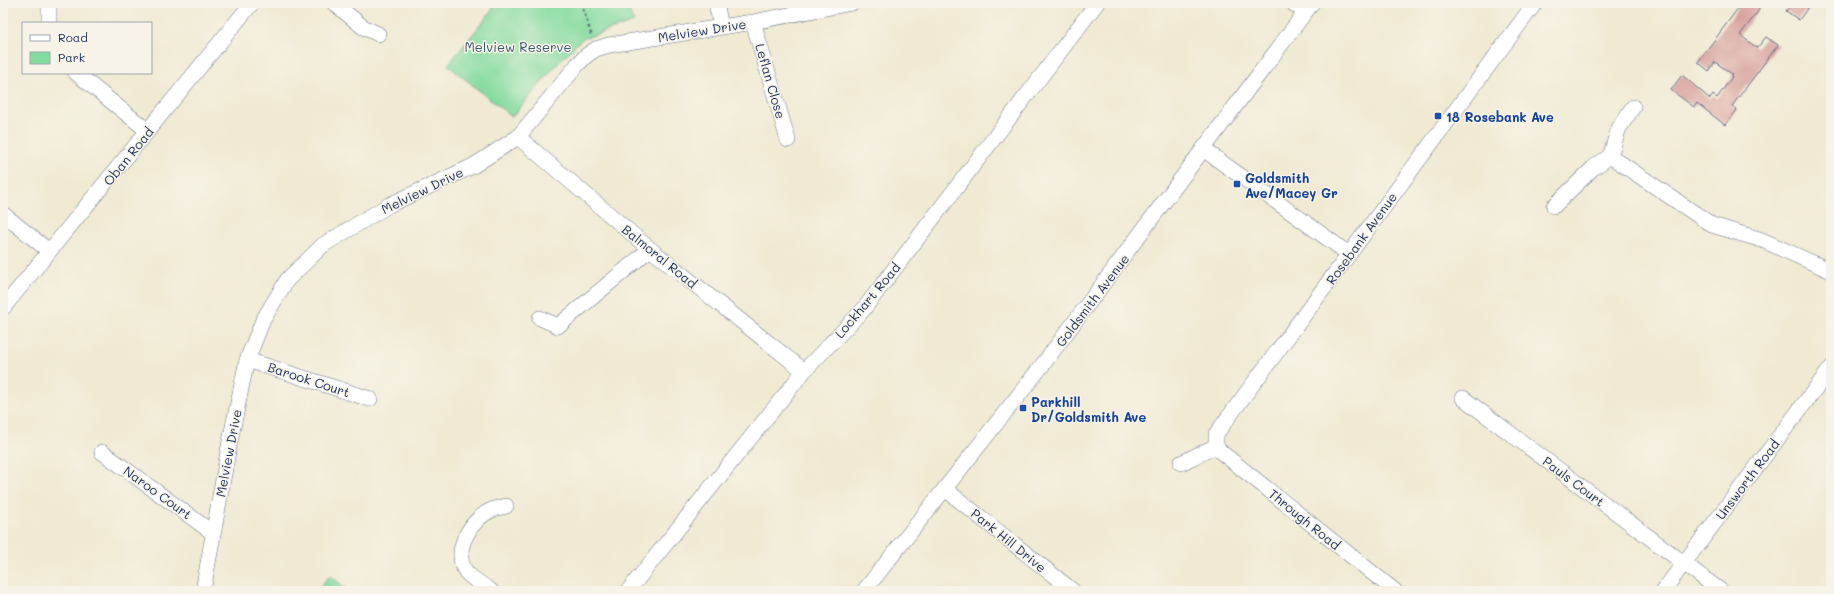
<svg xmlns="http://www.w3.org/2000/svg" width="1834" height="594" font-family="Mali,sans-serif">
<rect width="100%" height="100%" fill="#f7f3e8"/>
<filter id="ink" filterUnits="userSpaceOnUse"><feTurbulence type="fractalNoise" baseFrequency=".025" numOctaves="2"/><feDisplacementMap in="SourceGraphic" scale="8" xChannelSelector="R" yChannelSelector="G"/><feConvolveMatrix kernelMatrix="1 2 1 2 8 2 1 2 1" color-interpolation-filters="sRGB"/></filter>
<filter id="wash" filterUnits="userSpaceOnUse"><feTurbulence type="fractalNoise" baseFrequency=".012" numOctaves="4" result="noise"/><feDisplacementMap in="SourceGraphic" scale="16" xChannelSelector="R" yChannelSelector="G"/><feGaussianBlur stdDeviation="0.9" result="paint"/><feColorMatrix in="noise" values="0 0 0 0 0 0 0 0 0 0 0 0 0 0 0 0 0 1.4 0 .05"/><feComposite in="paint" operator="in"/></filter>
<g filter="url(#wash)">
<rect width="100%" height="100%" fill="#f0ead3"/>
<!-- green -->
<path fill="#84db9f" stroke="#50857e" d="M 488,3 L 626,3 L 634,22 L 582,39 L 559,62 L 512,117 L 448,65 L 494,8 Z
M 330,575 L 349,591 L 317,591 Z"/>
<g id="blocks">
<!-- building -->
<path fill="#d79c99" d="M 1742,3 L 1758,3 L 1759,10 L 1740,35 L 1757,48 L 1766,37 L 1778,45 L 1732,106 L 1737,110 L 1725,125 L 1697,103 L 1694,107 L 1671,90 L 1682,75 L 1710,99 L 1713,95 L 1717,98 L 1732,77 L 1731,76 L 1732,74 L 1715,62 L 1709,71 L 1698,62 Z
M 1792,3 L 1811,3 L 1799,20 L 1786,11 Z"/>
</g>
</g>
<g filter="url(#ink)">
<use href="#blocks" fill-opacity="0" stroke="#667087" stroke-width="1"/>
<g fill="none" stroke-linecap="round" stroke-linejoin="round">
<defs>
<path id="minor" d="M 334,3 L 363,27 L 378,34
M 716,3 L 721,26
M 1293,3 L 1305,12
M 753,22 L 788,140
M 49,23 L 49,3
M 76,73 L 148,131
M 518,137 L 650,249 L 804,371
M 1203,149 L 1349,254
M 1610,156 L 1712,225 L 1762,240 L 1831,271
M 1554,206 L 1593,168 L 1610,156 L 1619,128 L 1633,107
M 3,214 L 49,251
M 3,308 L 252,3
M 540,318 L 558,326 L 650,249
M 247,360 L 370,399
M 1463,398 L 1721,591
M 1216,446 L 1221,452 L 1395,591
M 102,452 L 213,533
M 1181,463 L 1216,446 L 1216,434 L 1535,3
M 945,489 L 1073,591
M 203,591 L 229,446 L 247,360 L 263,320 L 287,280 L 323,245 L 389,205 L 473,166 L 518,137 L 578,64 L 587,55 L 596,49 L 609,45 L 753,22 L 852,3
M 491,591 C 483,585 472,579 466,572 C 451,550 472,517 494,509 C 498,508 503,507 506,506
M 628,591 L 804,371 L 863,310 L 1097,3
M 864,591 L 1044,363 L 1312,3
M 1663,591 L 1831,368"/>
</defs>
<!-- minor casing -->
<use href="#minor" stroke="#667087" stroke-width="16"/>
<!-- path -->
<path stroke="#667087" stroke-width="2.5" stroke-dasharray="3 3" stroke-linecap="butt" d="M 581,3 L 592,37"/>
<!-- minor -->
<use href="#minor" stroke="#fff" stroke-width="15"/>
</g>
</g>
<!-- markers -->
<g fill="#1a4fb4" stroke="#f7f3e8" stroke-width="1.5">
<rect x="1434" y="112" width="8" height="8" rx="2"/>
<rect x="1233" y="180" width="8" height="8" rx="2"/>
<rect x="1019" y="404" width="8" height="8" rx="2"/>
</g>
<g text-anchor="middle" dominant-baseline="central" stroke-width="3" stroke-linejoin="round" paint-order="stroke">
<!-- street labels -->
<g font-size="13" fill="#1b2f5e" stroke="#f7f3e8">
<text transform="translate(702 30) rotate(-9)">Melview Drive</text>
<text transform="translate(771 81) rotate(74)">Leflan Close</text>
<text transform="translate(128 156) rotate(-51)">Oban Road</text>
<text transform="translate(422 190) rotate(-26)">Melview Drive</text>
<text transform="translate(1361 238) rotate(-54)">Rosebank Avenue</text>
<text transform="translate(660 256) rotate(39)">Balmoral Road</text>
<text transform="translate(867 300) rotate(-50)">Lockhart Road</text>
<text transform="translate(1092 300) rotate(-53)">Goldsmith Avenue</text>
<text transform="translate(309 379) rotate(18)">Barook Court</text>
<text transform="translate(228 453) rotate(-79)">Melview Drive</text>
<text transform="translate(1747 479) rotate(-53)">Unsworth Road</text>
<text transform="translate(1574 481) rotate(37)">Pauls Court</text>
<text transform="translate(158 492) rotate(36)">Naroo Court</text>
<text transform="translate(1305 519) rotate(39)">Through Road</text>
<text transform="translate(1009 540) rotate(39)">Park Hill Drive</text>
</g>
<!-- park labels -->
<g font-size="13" fill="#355a6e" stroke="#f7f3e8">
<text x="518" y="46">Melview Reserve</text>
</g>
<!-- transit labels -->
<g font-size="13" font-weight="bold" fill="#164399" stroke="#f7f3e8" text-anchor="start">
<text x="1446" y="116">18 Rosebank Ave</text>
<text x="1245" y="177">Goldsmith<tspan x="1245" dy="15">Ave/Macey Gr</tspan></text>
<text x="1031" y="401">Parkhill<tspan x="1031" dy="15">Dr/Goldsmith Ave</tspan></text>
</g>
</g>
<!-- margin -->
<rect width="1834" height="594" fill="none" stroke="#f7f3e8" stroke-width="16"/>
<!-- legend -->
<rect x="22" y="22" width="130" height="52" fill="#f7f3e8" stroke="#9fa5b1"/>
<rect x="30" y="35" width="20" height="6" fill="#ffffff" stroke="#9fa5b1"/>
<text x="58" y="42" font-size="12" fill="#1b2f5e">Road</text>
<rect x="30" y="52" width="20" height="12" fill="#84db9f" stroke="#9fa5b1"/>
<text x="58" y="62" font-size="12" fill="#1b2f5e">Park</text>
</svg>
